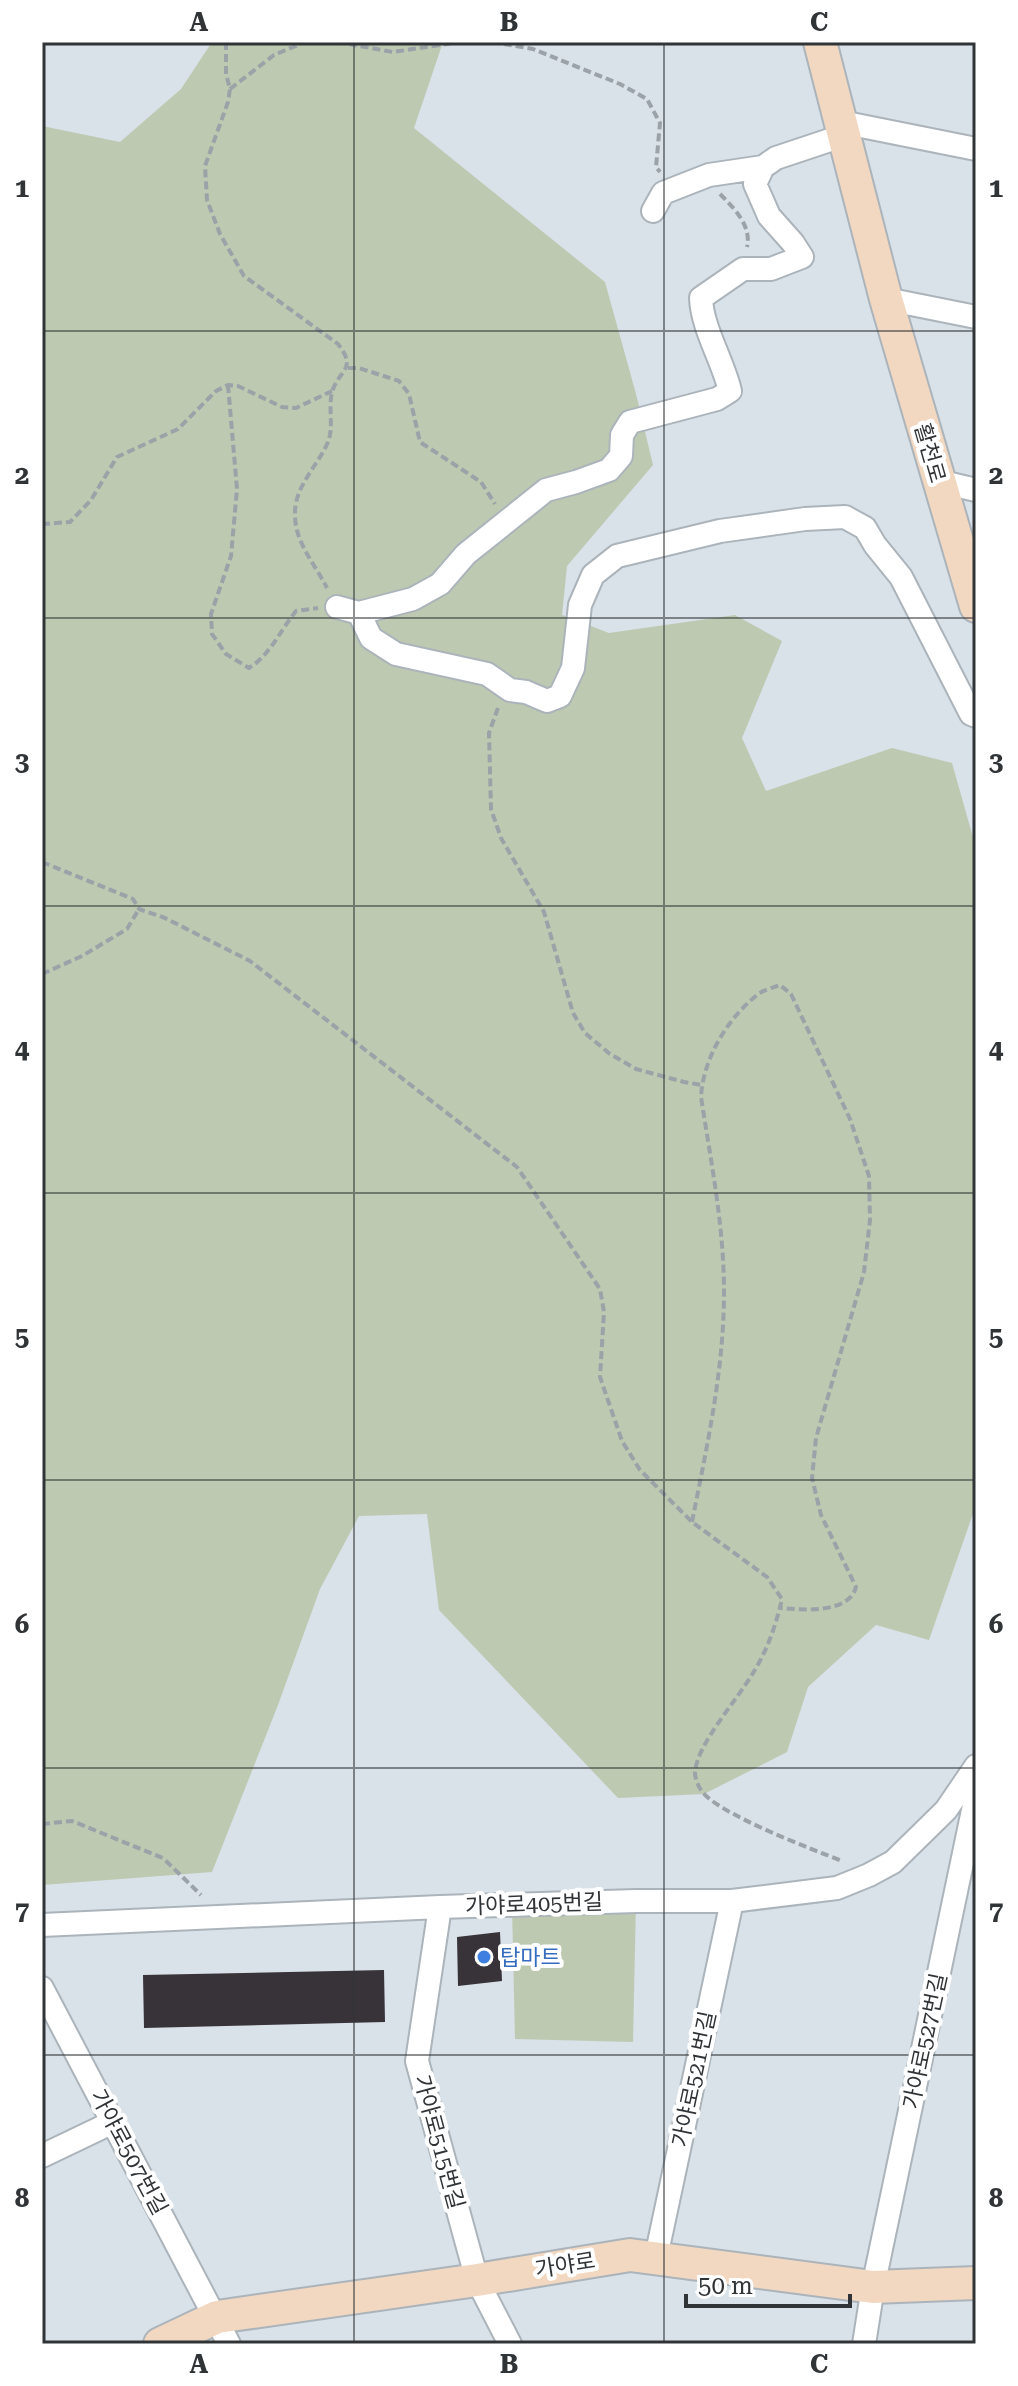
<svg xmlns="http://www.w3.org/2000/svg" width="1018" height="2386" font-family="'Roboto Serif','Noto Sans KR',serif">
<rect width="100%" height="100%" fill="#d9e1e9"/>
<!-- green -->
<path fill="#bec9b1" d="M 212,42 L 450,42 L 442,45 L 414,128 L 605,282 L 636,394 L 653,465 L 567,566 L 562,615 L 609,633 L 735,615 L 782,641 L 742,738 L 766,791 L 892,748 L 952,763 L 976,848 L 976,1505 L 929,1640 L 876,1625 L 808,1687 L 787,1752 L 704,1794 L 618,1798 L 439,1610 L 427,1514 L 359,1516 L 320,1589 L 278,1705 L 212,1872 L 42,1885 L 42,126 L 120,142 L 181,89 Z
M 636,1901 L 633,2042 L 515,2039 L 512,1906 Z"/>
<!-- building -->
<path fill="#383239" d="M 500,1932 L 502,1981 L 458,1986 L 457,1937 Z
M 384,1970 L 385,2022 L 144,2028 L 143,1975 Z"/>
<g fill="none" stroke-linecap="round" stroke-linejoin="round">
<defs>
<path id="street" d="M 841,122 L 976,149
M 653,211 L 663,193 L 709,175 L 763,167
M 886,299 L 976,317
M 938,481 L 976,490
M 337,607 L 359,613 L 413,599 L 440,584 L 466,554 L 546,490 L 576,482 L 609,470 L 621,456 L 622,435 L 630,422 L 717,399 L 730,391 C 723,361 702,328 701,298 L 743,269 L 771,269 L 802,257 L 793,243 L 769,216 L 755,184 L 763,167 L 776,158 L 845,135
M 359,613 L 371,638 L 396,654 L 487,674 L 510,690 L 526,692 L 547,701 L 560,696 L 573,668 L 580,605 L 593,575 L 617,556 L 720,531 L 805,519 L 845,517 L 865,528 L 875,545 L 901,577 L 971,714 L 976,716
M 440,1907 L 417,2061 L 477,2280 L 510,2344
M 42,1925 L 440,1907 L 636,1901 L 732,1901 L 837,1888 L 869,1875 L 893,1862 L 946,1810 L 976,1766
M 42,1988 L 229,2344
M 42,2156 L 113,2122
M 656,2257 L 732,1901
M 864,2344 L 873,2287 L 976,1796"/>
<path id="secondary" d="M 820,42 L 886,299 L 976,606
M 160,2344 L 217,2317 L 477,2280 L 630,2255 L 873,2287 L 976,2283"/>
</defs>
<!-- street casing -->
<use href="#street" stroke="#acb4bb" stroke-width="26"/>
<!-- secondary casing -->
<use href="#secondary" stroke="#acb4bb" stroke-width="36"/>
<!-- path -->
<path stroke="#9ba2a8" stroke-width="4" stroke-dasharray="8 4" stroke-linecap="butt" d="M 226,42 L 226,74 L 230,89 L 228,102 L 205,166 L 207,200 L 220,234 L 244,276 L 338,344 C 358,370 339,369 332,392 C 328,408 334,427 328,442 C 318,466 294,486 295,515 C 295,543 315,564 327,588
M 337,42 L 393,52 L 460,42
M 492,42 L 533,49 L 620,84 L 647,99 L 660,123 L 656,167 L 660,172
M 230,89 L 274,55 L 305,42
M 720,194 C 734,208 752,226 747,247
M 348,368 L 359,368 L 399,381 L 409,394 L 420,442 L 481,482 L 495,504
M 228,385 L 237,489 L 231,556 L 211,614 L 212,634 L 226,654 L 249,668 C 270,655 280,631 296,611 L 318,608
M 42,524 L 70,522 L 91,500 L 117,457 L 178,429 L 216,391 L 228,385 L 238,386 L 282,407 L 296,408 L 332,391
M 498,708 L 489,733 L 491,809 L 501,838 L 544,912 L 573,1013 L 585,1033 L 610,1054 L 636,1069 L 684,1082 L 702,1085
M 42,862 L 133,899 L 139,909 L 165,918 L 250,961 L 517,1167 L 600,1289 L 604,1312 L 600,1377 L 622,1441 L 640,1470 L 692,1522 L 767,1577 L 782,1599 C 776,1625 767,1651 753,1673 C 738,1699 696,1745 695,1773 C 695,1778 698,1786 701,1790 C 715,1813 814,1850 842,1861
M 42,974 L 82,956 L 127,929 L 139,909
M 692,1522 C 707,1446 724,1370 724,1292 C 724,1226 711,1162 701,1097 C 703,1059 727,1019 757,995 C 763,990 772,988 780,985 L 791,994 L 850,1119 L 869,1176 L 870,1220 L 864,1272 L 816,1438 L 812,1478 L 821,1515 L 856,1587 C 849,1614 803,1610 780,1608
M 42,1824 L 72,1821 L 163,1858 L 201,1895"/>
<!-- street -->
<use href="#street" stroke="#fff" stroke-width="22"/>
<!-- secondary -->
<use href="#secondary" stroke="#f2d8c0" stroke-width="32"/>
</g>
<!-- grid -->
<path fill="none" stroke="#313437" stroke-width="2" stroke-opacity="0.55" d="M 354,42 L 354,2344M 664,42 L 664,2344M 42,331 L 976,331M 42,618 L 976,618M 42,906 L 976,906M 42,1193 L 976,1193M 42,1480 L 976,1480M 42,1768 L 976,1768M 42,2055 L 976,2055"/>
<!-- markers -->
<circle fill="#3f7fe0" stroke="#fff" stroke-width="3" cx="484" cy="1957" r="8"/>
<g text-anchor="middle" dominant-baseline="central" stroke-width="8" stroke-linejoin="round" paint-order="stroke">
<!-- street labels -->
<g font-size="22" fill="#313437" stroke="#fff">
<text transform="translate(930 453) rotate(74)">활천로</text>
<text transform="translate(534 1904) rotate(-2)">가야로405번길</text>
<text transform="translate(925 2041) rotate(-78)">가야로527번길</text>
<text transform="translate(694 2079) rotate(-78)">가야로521번길</text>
<text transform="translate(439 2142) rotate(75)">가야로515번길</text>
<text transform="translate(129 2152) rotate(62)">가야로507번길</text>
<text transform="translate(565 2265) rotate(-9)">가야로</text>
</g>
<!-- shop labels -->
<g font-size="22" fill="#366cbe" stroke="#fff" text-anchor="start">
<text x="500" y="1957">탑마트</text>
</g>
</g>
<!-- border -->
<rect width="1018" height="2386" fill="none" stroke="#ffffff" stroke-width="88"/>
<!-- scale -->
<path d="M686 2294v12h164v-12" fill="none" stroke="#313437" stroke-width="4"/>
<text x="698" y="2294" font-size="24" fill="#313437" stroke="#ffffff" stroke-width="6" paint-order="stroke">50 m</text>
<rect x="44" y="44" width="930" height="2298" fill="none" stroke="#313437" stroke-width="3"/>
<g font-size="26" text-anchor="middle" font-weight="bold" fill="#313437">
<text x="199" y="31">A</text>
<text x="509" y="31">B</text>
<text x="819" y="31">C</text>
<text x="22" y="197">1</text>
<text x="996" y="197">1</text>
<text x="22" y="484">2</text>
<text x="996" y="484">2</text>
<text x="22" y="771">3</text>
<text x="996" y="771">3</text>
<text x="22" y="1058">4</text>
<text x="996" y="1058">4</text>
<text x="22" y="1346">5</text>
<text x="996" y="1346">5</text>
<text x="22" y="1633">6</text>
<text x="996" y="1633">6</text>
<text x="22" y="1920">7</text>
<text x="996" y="1920">7</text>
<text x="22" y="2207">8</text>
<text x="996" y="2207">8</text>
<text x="199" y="2373">A</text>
<text x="509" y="2373">B</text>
<text x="819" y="2373">C</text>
</g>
</svg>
